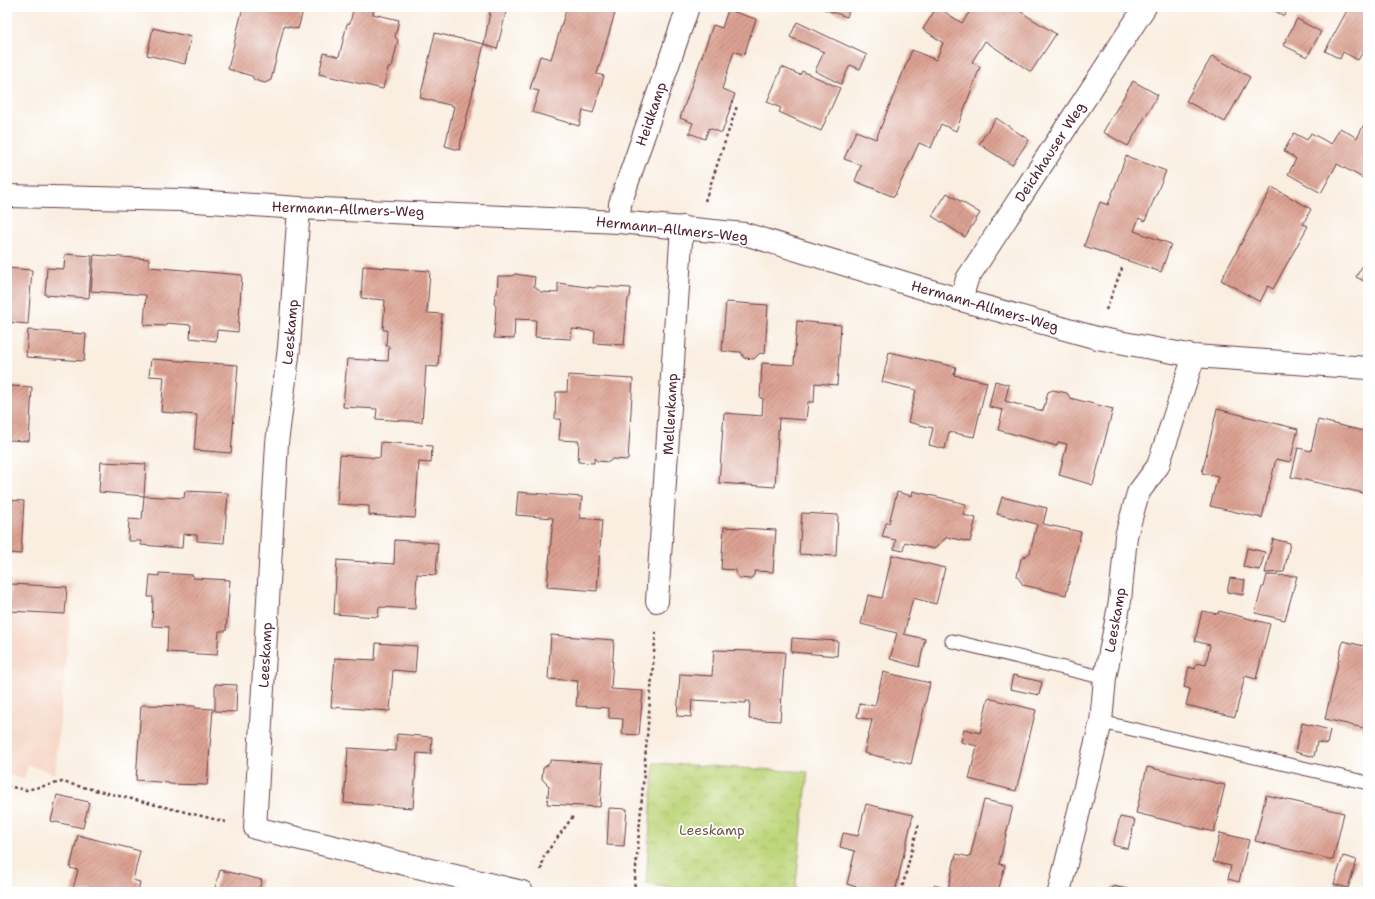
<svg xmlns="http://www.w3.org/2000/svg" width="1375" height="899" font-family="'Shantell Sans',sans-serif">
<defs>
<pattern id="park-crowns" width="20" height="18" patternUnits="userSpaceOnUse"><rect width="20" height="18" fill="#bed67b"/><path d="M2 6a3 3 0 1 1 6 0M12 15a3 3 0 1 1 6 0" fill="none" stroke="#a5b76a"/></pattern>
<pattern id="building-hatch" width="6" height="6" patternUnits="userSpaceOnUse"><rect width="6" height="6" fill="#dca192"/><path d="M-1 1l2-2M0 6l6-6M5 7l2-2" fill="none" stroke="#b48377"/></pattern>
</defs>
<rect width="100%" height="100%" fill="#fff"/>
<filter id="ink" filterUnits="userSpaceOnUse"><feTurbulence type="fractalNoise" baseFrequency=".025" numOctaves="2"/><feDisplacementMap in="SourceGraphic" scale="8" xChannelSelector="R" yChannelSelector="G"/><feConvolveMatrix kernelMatrix="1 2 1 2 8 2 1 2 1" color-interpolation-filters="sRGB"/></filter>
<filter id="wash" filterUnits="userSpaceOnUse"><feTurbulence type="fractalNoise" baseFrequency=".012" numOctaves="4" result="noise"/><feDisplacementMap in="SourceGraphic" scale="16" xChannelSelector="R" yChannelSelector="G"/><feGaussianBlur stdDeviation="0.9" result="paint"/><feColorMatrix in="noise" values="0 0 0 0 0 0 0 0 0 0 0 0 0 0 0 0 0 1.4 0 .05"/><feComposite in="paint" operator="in"/></filter>
<g filter="url(#wash)">
<rect width="100%" height="100%" fill="#f9eee0"/>
<!-- built -->
<path fill="#f5d3c1" d="M 7,581 L 73,584 L 55,774 L 28,765 L 24,779 L 7,775 Z"/>
<!-- park -->
<path fill="url(#park-crowns)" stroke="#847a53" d="M 654,763 L 808,772 L 795,892 L 696,892 L 646,884 Z"/>
<g id="blocks">
<!-- building -->
<path fill="url(#building-hatch)" d="M 245,7 L 304,7 L 298,29 L 284,26 L 271,80 L 265,83 L 254,80 L 252,76 L 228,69 L 242,11 L 244,11 Z
M 343,7 L 374,7 L 373,14 L 399,20 L 395,37 L 398,40 L 392,67 L 388,68 L 383,89 L 319,74 L 324,53 L 339,57 L 347,24 L 350,23 L 353,10 Z
M 491,7 L 507,8 L 497,49 L 484,44 L 459,150 L 445,146 L 454,106 L 420,98 L 435,33 L 484,44 Z
M 567,7 L 595,7 L 615,13 L 597,74 L 604,76 L 593,113 L 583,110 L 579,126 L 532,112 L 539,91 L 530,89 L 540,56 L 551,59 Z
M 818,7 L 850,7 L 847,17 Z
M 937,7 L 962,23 L 973,7 L 981,7 L 989,12 L 993,7 L 1013,7 L 1056,34 L 1031,72 L 985,41 L 972,62 L 980,67 L 956,131 L 941,124 L 931,148 L 919,143 L 894,197 L 855,181 L 861,165 L 844,159 L 856,131 L 876,139 L 912,50 L 936,60 L 943,43 L 923,29 Z
M 1268,7 L 1289,7 L 1284,16 Z
M 1349,7 L 1368,7 L 1368,46 L 1367,45 L 1358,60 L 1343,52 L 1340,59 L 1325,51 Z
M 728,10 L 756,19 L 744,55 L 734,51 L 722,89 L 735,94 L 722,133 L 709,128 L 705,139 L 689,133 L 693,123 L 680,118 L 713,25 L 722,28 Z
M 1297,19 L 1321,32 L 1307,57 L 1283,45 Z
M 797,22 L 867,55 L 860,69 L 850,65 L 841,84 L 815,71 L 824,52 L 790,37 Z
M 153,28 L 191,37 L 185,64 L 147,55 Z
M 1212,56 L 1250,77 L 1225,122 L 1186,101 Z
M 782,67 L 800,75 L 802,71 L 840,88 L 821,131 L 779,112 L 781,108 L 767,102 Z
M 1133,81 L 1158,95 L 1128,146 L 1103,132 Z
M 1368,117 L 1368,169 L 1363,178 L 1337,164 L 1321,193 L 1288,174 L 1296,159 L 1284,151 L 1294,133 L 1307,140 L 1311,133 L 1331,144 L 1340,128 L 1357,138 Z
M 996,118 L 1029,140 L 1012,165 L 979,144 Z
M 1126,156 L 1166,171 L 1145,221 L 1139,218 L 1134,231 L 1171,244 L 1161,272 L 1084,246 L 1100,202 L 1108,205 Z
M 1272,187 L 1311,209 L 1303,224 L 1308,226 L 1273,289 L 1268,286 L 1260,302 L 1221,280 Z
M 947,193 L 980,213 L 965,237 L 932,216 Z
M 65,254 L 92,256 L 89,298 L 45,295 L 47,268 L 64,269 Z
M 94,255 L 149,259 L 149,267 L 242,275 L 238,332 L 217,330 L 216,341 L 190,338 L 191,325 L 166,323 L 166,326 L 144,325 L 146,295 L 91,291 Z
M 1368,256 L 1368,283 L 1356,277 Z
M 363,266 L 430,271 L 427,313 L 442,314 L 438,367 L 426,366 L 422,422 L 376,419 L 377,409 L 343,407 L 347,359 L 388,361 L 389,346 L 386,346 L 387,330 L 383,330 L 385,300 L 361,298 Z
M 7,268 L 32,270 L 28,324 L 7,322 Z
M 515,274 L 535,277 L 534,286 L 541,292 L 558,293 L 558,283 L 594,288 L 597,286 L 631,288 L 630,297 L 628,299 L 624,345 L 594,343 L 595,331 L 572,329 L 571,339 L 535,337 L 536,320 L 515,319 L 514,339 L 494,338 L 496,306 L 494,304 L 495,295 L 497,293 L 498,276 L 512,276 Z
M 726,302 L 768,305 L 765,354 L 760,353 L 754,359 L 744,358 L 741,352 L 722,351 Z
M 797,321 L 841,325 L 837,385 L 815,383 L 814,402 L 808,402 L 806,420 L 779,418 L 775,487 L 719,483 L 724,413 L 762,416 L 763,398 L 760,398 L 762,363 L 794,365 Z
M 28,330 L 86,334 L 84,361 L 26,357 Z
M 889,352 L 956,367 L 954,375 L 987,382 L 974,437 L 949,432 L 945,449 L 929,445 L 933,428 L 908,422 L 916,390 L 882,382 Z
M 151,359 L 238,365 L 231,453 L 194,450 L 197,415 L 161,412 L 164,377 L 149,376 Z
M 568,375 L 633,379 L 628,460 L 612,459 L 609,462 L 597,461 L 594,458 L 594,463 L 578,462 L 579,441 L 559,440 L 561,419 L 555,419 L 556,392 L 567,392 Z
M 995,381 L 1009,385 L 1005,401 L 1043,411 L 1048,392 L 1053,390 L 1067,393 L 1070,398 L 1113,409 L 1093,485 L 1059,475 L 1067,444 L 1058,442 L 1057,446 L 998,430 L 1003,410 L 989,407 Z
M 7,386 L 32,387 L 29,441 L 7,440 Z
M 1217,409 L 1298,429 L 1290,462 L 1276,459 L 1262,518 L 1210,506 L 1218,476 L 1202,473 Z
M 1318,420 L 1368,432 L 1368,494 L 1291,477 L 1298,448 L 1311,451 Z
M 381,442 L 432,446 L 431,463 L 419,462 L 415,518 L 369,515 L 369,506 L 337,504 L 340,455 L 380,458 Z
M 101,462 L 146,464 L 144,496 L 99,492 Z
M 185,491 L 228,493 L 224,543 L 197,541 L 197,535 L 183,534 L 182,548 L 141,545 L 141,541 L 128,541 L 129,519 L 142,520 L 144,496 L 184,498 Z
M 913,491 L 966,504 L 963,515 L 976,518 L 970,542 L 947,537 L 934,549 L 905,542 L 903,551 L 894,549 L 896,540 L 882,537 L 886,523 L 889,523 L 897,492 L 912,496 Z
M 518,492 L 582,497 L 580,518 L 602,520 L 597,591 L 547,587 L 553,518 L 516,515 Z
M 1002,497 L 1047,508 L 1043,524 L 1081,532 L 1066,595 L 1023,585 L 1017,576 L 1021,559 L 1030,553 L 1037,524 L 997,514 Z
M 7,500 L 24,501 L 21,554 L 7,553 Z
M 802,513 L 838,515 L 836,556 L 799,554 Z
M 724,527 L 776,530 L 773,572 L 755,571 L 754,575 L 750,579 L 739,578 L 736,574 L 736,570 L 721,569 Z
M 1273,539 L 1290,543 L 1284,572 L 1265,573 Z
M 395,540 L 438,543 L 436,575 L 417,574 L 415,609 L 379,607 L 378,617 L 334,614 L 337,560 L 394,564 Z
M 1247,548 L 1265,552 L 1260,570 L 1243,567 Z
M 892,555 L 945,568 L 936,604 L 913,598 L 904,634 L 925,639 L 919,667 L 890,659 L 897,633 L 861,624 L 868,595 L 882,598 Z
M 159,573 L 193,575 L 193,578 L 230,580 L 226,631 L 219,631 L 217,655 L 167,652 L 168,627 L 152,626 L 153,597 L 148,597 L 150,575 L 159,576 Z
M 1267,575 L 1297,576 L 1285,620 L 1255,613 L 1262,587 L 1264,587 Z
M 1230,578 L 1245,580 L 1243,595 L 1227,592 Z
M 11,584 L 67,587 L 65,614 L 9,611 Z
M 1202,611 L 1218,614 L 1219,611 L 1270,624 L 1256,679 L 1245,676 L 1235,717 L 1186,705 L 1190,689 L 1184,687 L 1189,667 L 1195,669 L 1197,663 L 1206,665 L 1210,645 L 1195,641 Z
M 551,635 L 614,640 L 611,689 L 643,691 L 639,735 L 622,734 L 623,719 L 609,718 L 609,708 L 576,706 L 578,681 L 548,679 Z
M 792,638 L 838,641 L 837,656 L 791,652 Z
M 1343,641 L 1368,647 L 1368,729 L 1325,719 Z
M 376,643 L 417,646 L 415,672 L 393,670 L 390,711 L 331,707 L 335,658 L 375,660 Z
M 714,650 L 785,652 L 780,721 L 749,719 L 750,701 L 746,701 L 746,703 L 692,700 L 691,717 L 677,716 L 680,674 L 712,676 Z
M 883,672 L 930,683 L 911,764 L 864,753 L 872,720 L 857,717 L 860,703 L 875,706 Z
M 1013,675 L 1042,682 L 1039,695 L 1010,689 Z
M 215,684 L 237,685 L 236,712 L 215,711 Z
M 988,698 L 1036,710 L 1016,791 L 969,779 L 977,746 L 961,742 L 964,729 L 980,733 Z
M 141,705 L 195,706 L 195,708 L 213,709 L 207,785 L 169,784 L 169,783 L 136,780 Z
M 1302,723 L 1330,730 L 1327,744 L 1317,742 L 1314,757 L 1295,752 Z
M 397,734 L 432,737 L 431,754 L 417,753 L 413,808 L 344,803 L 348,748 L 396,751 Z
M 550,760 L 603,763 L 600,807 L 547,804 L 549,786 L 542,779 L 543,768 L 550,763 Z
M 1147,767 L 1225,785 L 1214,832 L 1136,813 Z
M 57,795 L 89,802 L 83,828 L 51,821 Z
M 1266,795 L 1344,813 L 1333,860 L 1255,841 Z
M 984,800 L 1013,806 L 999,864 L 1005,865 L 998,892 L 933,892 L 934,885 L 948,889 L 956,854 L 970,857 Z
M 866,804 L 913,815 L 895,892 L 862,892 L 863,889 L 847,884 L 855,851 L 840,847 L 843,833 L 858,836 Z
M 609,808 L 627,809 L 624,846 L 607,845 Z
M 1120,817 L 1135,820 L 1128,849 L 1113,845 Z
M 1220,833 L 1249,840 L 1239,882 L 1228,879 L 1231,866 L 1213,862 Z
M 78,835 L 140,851 L 133,880 L 140,882 L 138,892 L 72,892 L 78,870 L 70,868 Z
M 1343,856 L 1357,860 L 1348,888 L 1334,884 Z
M 220,870 L 262,880 L 259,889 L 268,892 L 214,892 Z
M 1113,886 L 1136,891 L 1136,892 L 1111,892 Z"/>
</g>
</g>
<g filter="url(#ink)">
<use href="#blocks" fill-opacity="0" stroke="#643e46" stroke-width="1"/>
<g fill="none" stroke-linecap="round" stroke-linejoin="round">
<defs>
<path id="lane" d="M 952,641 L 1105,678
M 1101,722 L 1364,782"/>
<path id="street" d="M 7,196 L 181,200 L 299,208 L 619,222 L 745,234 L 961,300 L 1097,338 L 1194,356 L 1368,368
M 299,208 L 289,348 L 277,443 L 255,828 L 522,892
M 619,222 L 620,204 L 688,7
M 961,300 L 967,279 L 1145,7
M 657,601 L 682,227
M 1059,892 L 1101,722 L 1105,678 L 1120,601 L 1126,536 L 1138,493 L 1158,466 L 1194,356"/>
</defs>
<!-- lane casing -->
<use href="#lane" stroke="#643e46" stroke-width="15"/>
<!-- street casing -->
<use href="#street" stroke="#643e46" stroke-width="24"/>
<!-- path -->
<path stroke="#643e46" stroke-width="2.5" stroke-dasharray="3 3" stroke-linecap="butt" d="M 705,201 L 737,106
M 1106,310 L 1123,266
M 7,786 L 26,790 L 62,782 L 226,822
M 541,870 L 544,856 L 574,815
M 634,892 L 656,629
M 901,892 L 919,823"/>
<!-- lane -->
<use href="#lane" stroke="#fff" stroke-width="13"/>
<!-- street -->
<use href="#street" stroke="#fff" stroke-width="22"/>
</g>
</g>
<g text-anchor="middle" dominant-baseline="central" stroke-width="3.5" stroke-linejoin="round" paint-order="stroke">
<!-- street labels -->
<g font-size="14" fill="#4a1f2b" stroke="#fff">
<text transform="translate(651 114) rotate(-71)">Heidkamp</text>
<text transform="translate(1050 152) rotate(-57)">Deichhauser Weg</text>
<text transform="translate(348 209) rotate(2)">Hermann-Allmers-Weg</text>
<text transform="translate(672 229) rotate(6)">Hermann-Allmers-Weg</text>
<text transform="translate(985 306) rotate(16)">Hermann-Allmers-Weg</text>
<text transform="translate(290 332) rotate(-85)">Leeskamp</text>
<text transform="translate(670 414) rotate(-87)">Mellenkamp</text>
<text transform="translate(1115 620) rotate(-80)">Leeskamp</text>
<text transform="translate(265 655) rotate(-87)">Leeskamp</text>
</g>
<!-- park labels -->
<g font-size="14" fill="#6d5643" stroke="#fff">
<text x="712" y="830">Leeskamp</text>
</g>
</g>
<!-- margin -->
<rect width="1375" height="899" fill="none" stroke="#fff" stroke-width="24"/>
</svg>
